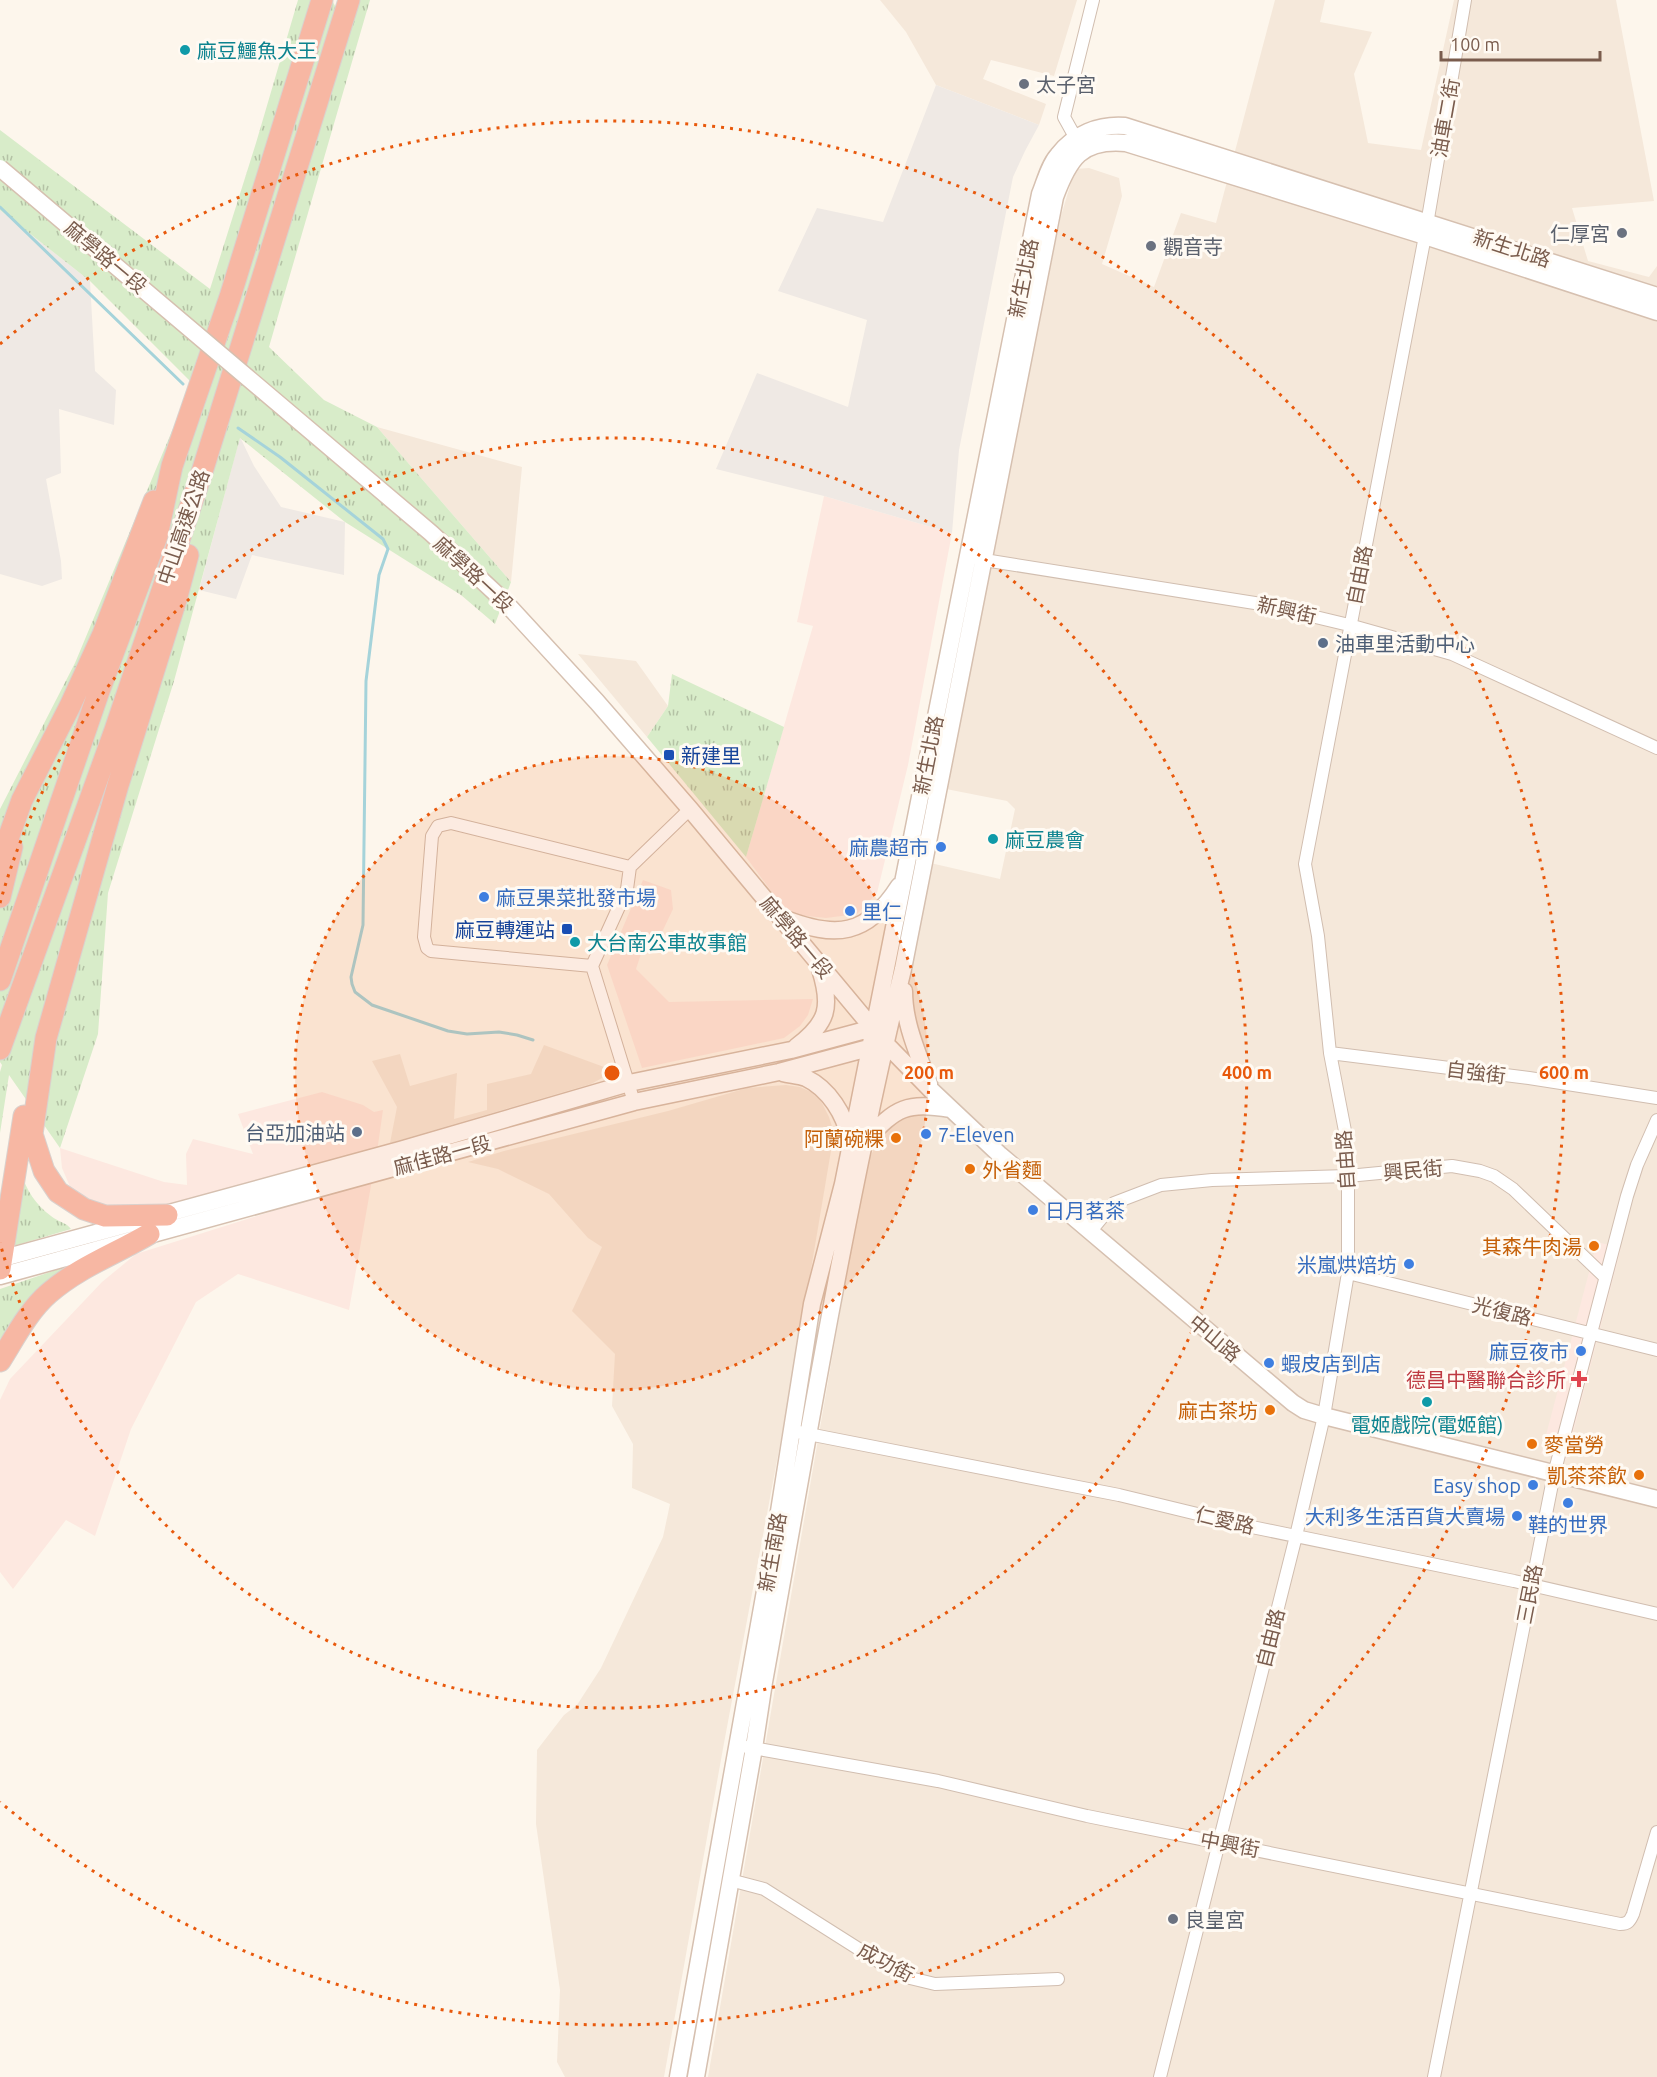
<svg xmlns="http://www.w3.org/2000/svg" width="1657" height="2077" font-family="Ubuntu,'Noto Sans TC',sans-serif">
<defs>
<pattern id="grass-tufts" width="24" height="20" patternUnits="userSpaceOnUse" patternTransform="scale(1.5)"><rect width="24" height="20" fill="#d8ecc9"/><path d="M3 7l-1-3M5 7V3M7 7l1-3M15 17l-1-3M17 17v-4M19 17l1-3" fill="none" stroke="#b4c2a5"/></pattern>
</defs>
<rect width="100%" height="100%" fill="#fdf6ec"/>
<!-- residential -->
<path fill="#f5e8da" d="M 880,0 L 1077,0 L 1054,76 L 991,60 L 983,79 L 1046,104 L 1039,125 L 936,85 L 906,32 Z
M 1275,0 L 1325,0 L 1320,22 L 1372,32 L 1354,74 L 1368,143 L 1421,150 L 1454,0 L 1616,0 L 1654,201 L 1572,208 L 1588,261 L 1649,277 L 1657,266 L 1657,2077 L 708,2077 L 845,1283 L 870,1157 L 884,1131 L 926,1098 L 922,1065 L 905,991 L 926,862 L 1000,879 L 1015,809 L 1007,801 L 941,788 L 1061,216 L 1075,169 L 1089,168 L 1119,178 L 1122,196 L 1102,264 L 1154,287 L 1181,213 L 1216,223 Z
M 377,427 L 522,467 L 511,582 Z
M 578,654 L 636,661 L 668,706 L 647,737 Z
M 544,1045 L 615,1071 L 591,1084 L 390,1143 L 397,1107 L 372,1061 L 400,1054 L 410,1086 L 457,1073 L 454,1119 L 487,1110 L 487,1084 L 531,1074 Z
M 786,1085 L 800,1087 L 811,1092 L 821,1101 L 829,1117 L 834,1133 L 794,1370 L 724,1743 L 664,2077 L 565,2077 L 557,2062 L 560,1990 L 536,1824 L 537,1750 L 564,1715 L 577,1705 L 601,1668 L 663,1537 L 670,1504 L 632,1488 L 633,1444 L 612,1406 L 615,1354 L 572,1311 L 602,1247 L 588,1238 L 549,1194 L 498,1169 L 468,1162 L 504,1151 L 668,1111 L 747,1088 Z"/>
<!-- commercial -->
<path fill="#fde8e0" d="M 824,496 L 952,533 L 908,765 L 877,893 L 857,914 L 826,918 L 788,914 L 746,857 L 813,626 L 797,622 Z
M 643,880 L 671,890 L 673,909 L 654,949 L 642,951 L 636,969 L 669,1002 L 813,999 L 808,1015 L 800,1026 L 784,1038 L 642,1068 L 607,965 Z
M 322,1092 L 363,1105 L 374,1112 L 383,1110 L 377,1152 L 142,1212 L 102,1209 L 71,1189 L 62,1168 L 60,1148 L 164,1182 L 187,1185 L 186,1154 L 193,1139 L 253,1154 L 238,1114 Z
M 372,1180 L 349,1310 L 238,1274 L 196,1302 L 131,1429 L 95,1536 L 66,1520 L 13,1589 L 0,1572 L 0,1400 L 10,1379 L 102,1282 L 136,1254 Z
M 1597,1242 L 1621,1248 L 1566,1460 L 1541,1454 Z"/>
<!-- industrial -->
<path fill="#efe9e4" d="M 936,85 L 1039,125 L 1025,151 L 1013,177 L 959,450 L 952,533 L 824,496 L 716,469 L 757,373 L 848,407 L 867,320 L 778,291 L 817,208 L 883,222 Z
M 0,210 L 90,281 L 95,371 L 116,390 L 114,425 L 59,409 L 61,473 L 46,479 L 61,561 L 62,579 L 42,586 L 0,574 Z
M 240,437 L 254,466 L 281,507 L 345,522 L 344,575 L 252,555 L 236,599 L 199,590 Z"/>
<!-- grass -->
<path fill="url(#grass-tufts)" d="M 298,0 L 332,0 L 345,26 L 353,0 L 370,0 L 269,347 L 324,400 L 377,427 L 511,582 L 495,624 L 461,595 L 345,522 L 240,438 L 174,681 L 108,893 L 98,1034 L 60,1148 L 9,1075 L 0,1133 L 0,1072 L 2,1065 L 0,1062 L 0,809 L 75,663 L 192,383 L 90,281 L 0,210 L 0,130 L 210,289 L 256,143 Z
M 672,674 L 784,727 L 746,857 L 647,737 L 668,706 Z
M 21,1172 C 26,1190 36,1205 51,1216 C 58,1222 66,1222 71,1229 L 0,1250 Z
M 65,1267 L 61,1275 L 0,1339 L 0,1289 Z"/>
<g fill="none" stroke-linecap="round" stroke-linejoin="round">
<!-- stream -->
<path stroke="#a5d3da" stroke-width="3" d="M 0,207 L 183,384
M 238,428 L 280,457 L 383,539 L 388,549 L 379,575 L 366,681 L 363,925 L 351,977 L 352,984 L 355,992 L 372,1005 L 448,1031 L 467,1034 L 499,1032 L 517,1035 L 533,1040"/>
<defs>
<path id="minor" d="M 1079,144 L 1064,117 L 1093,0
M 978,559 L 1261,604 L 1349,625 L 1452,654 L 1657,748
M 592,966 L 431,951 L 427,948 L 424,937 L 432,836 L 438,826 L 451,823 L 630,867
M 1330,1053 L 1529,1078 L 1657,1098
M 634,1102 L 592,966 L 627,889 L 630,867 L 690,809
M 1090,1232 L 1114,1203 L 1161,1185 L 1212,1180 L 1348,1176 L 1452,1166 L 1480,1171 L 1494,1176 L 1513,1189 L 1605,1277
M 1348,1273 L 1657,1350
M 793,1431 L 1119,1495 L 1247,1526 L 1514,1581 L 1657,1614
M 747,1747 L 938,1781 L 1087,1816 L 1620,1924 C 1628,1924 1630,1921 1633,1914 L 1657,1832
M 730,1880 L 764,1889 L 884,1965 L 910,1978 L 935,1984 L 1058,1979
M 1160,2077 L 1296,1536 L 1324,1416 L 1348,1273 L 1348,1176 L 1345,1131 L 1330,1053 L 1318,936 L 1305,864 L 1425,236 L 1465,0
M 1434,2077 L 1554,1474 L 1627,1196 L 1637,1165 L 1657,1120"/>
<path id="secondary" d="M 504,601 L 597,702 L 690,809 L 885,1043 L 931,1090 L 999,1154 L 1293,1403 L 1304,1410 L 1324,1416 L 1657,1499
M 783,918 C 836,939 867,936 899,886
M 904,991 C 904,1024 918,1053 929,1084
M 796,1047 C 828,1023 832,1007 820,969
M 783,1073 C 790,1075 799,1075 806,1078 C 829,1089 845,1115 849,1138
M 866,1140 C 897,1107 906,1102 951,1109
M 0,1259 L 400,1150 L 629,1083 L 791,1050 L 873,1028
M 0,1276 L 634,1102 L 779,1072 L 876,1046
M 678,2077 L 777,1524 L 812,1304 L 843,1184 L 1040,194 C 1045,182 1049,165 1058,155 C 1074,134 1099,124 1125,126 L 1657,296
M 696,2077 L 754,1748 L 764,1682 C 807,1444 846,1204 903,969 L 1055,197 C 1069,159 1081,139 1126,143 L 1425,236 L 1657,312"/>
<path id="motorway" d="M 0,861 L 22,800 L 70,706 L 103,634 L 154,501
M 0,897 L 12,847
M 0,980 L 99,691 L 157,536 L 172,466 L 230,297 L 322,0
M 0,1049 L 115,730 L 202,472 L 349,0
M 167,1215 L 105,1216 L 84,1209 L 58,1192 L 44,1171 L 32,1134 L 46,1038 L 118,785 L 176,600 L 188,555
M 0,1269 L 24,1116
M 0,1361 C 14,1339 28,1311 49,1293 C 79,1267 115,1254 149,1234"/>
</defs>
<!-- minor casing -->
<use href="#minor" stroke="#d1beb0" stroke-width="14"/>
<!-- secondary casing -->
<use href="#secondary" stroke="#d6c0b0" stroke-width="19"/>
<!-- motorway casing -->
<use href="#motorway" stroke="#dad1cd" stroke-width="23"/>
<!-- minor -->
<use href="#minor" stroke="#fff" stroke-width="12"/>
<!-- secondary -->
<use href="#secondary" stroke="#fff" stroke-width="16"/>
<!-- motorway -->
<use href="#motorway" stroke="#f7b7a3" stroke-width="21"/>
<defs>
<path id="secondary-bridge" d="M 0,168 L 431,533 L 504,601"/>
</defs>
<!-- secondary-bridge casing -->
<use href="#secondary-bridge" stroke="#d6c0b0" stroke-width="19" stroke-linecap="butt"/>
<!-- secondary-bridge -->
<use href="#secondary-bridge" stroke="#fff" stroke-width="16"/>
</g>
<!-- distance rings -->
<circle cx="612" cy="1073" r="317" fill="#e8590c" fill-opacity=".12"/>
<g fill="none" stroke="#e8590c" stroke-width="3" stroke-dasharray="3 6">
<circle cx="612" cy="1073" r="317"/>
<path d="M0 903A635 635 0 1 1 0 1243"/>
<path d="M0 344A952 952 0 1 1 0 1802"/>
</g>
<!-- markers -->
<g fill="#0f9aa8" stroke="#fffaf3" stroke-width="2">
<circle cx="185" cy="50" r="6"/>
<circle cx="993" cy="839" r="6"/>
<circle cx="575" cy="942" r="6"/>
<circle cx="1427" cy="1402" r="6"/>
</g>
<g fill="#6b7280" stroke="#fffaf3" stroke-width="2">
<circle cx="1024" cy="84" r="6"/>
<circle cx="1622" cy="233" r="6"/>
<circle cx="1151" cy="246" r="6"/>
<circle cx="1173" cy="1919" r="6"/>
</g>
<g fill="#5c6f8a" stroke="#fffaf3" stroke-width="2">
<circle cx="1323" cy="643" r="6"/>
<circle cx="357" cy="1132" r="6"/>
</g>
<g fill="#1a4fb4" stroke="#fffaf3" stroke-width="2">
<rect x="663" y="749" width="12" height="12" rx="3"/>
<rect x="561" y="923" width="12" height="12" rx="3"/>
</g>
<g fill="#3f7fe0" stroke="#fffaf3" stroke-width="2">
<circle cx="941" cy="847" r="6"/>
<circle cx="484" cy="897" r="6"/>
<circle cx="850" cy="911" r="6"/>
<circle cx="926" cy="1134" r="6"/>
<circle cx="1033" cy="1210" r="6"/>
<circle cx="1409" cy="1264" r="6"/>
<circle cx="1581" cy="1351" r="6"/>
<circle cx="1269" cy="1363" r="6"/>
<circle cx="1533" cy="1485" r="6"/>
<circle cx="1568" cy="1503" r="6"/>
<circle cx="1517" cy="1516" r="6"/>
</g>
<g fill="#e8710a" stroke="#fffaf3" stroke-width="2">
<circle cx="896" cy="1138" r="6"/>
<circle cx="970" cy="1169" r="6"/>
<circle cx="1594" cy="1246" r="6"/>
<circle cx="1270" cy="1410" r="6"/>
<circle cx="1532" cy="1444" r="6"/>
<circle cx="1639" cy="1475" r="6"/>
</g>
<path fill="#e0444e" stroke="#fffaf3" stroke-width="2" d="M1576 1370h6v6h6v6h-6v6h-6v-6h-6v-6h6z"/>
<g text-anchor="middle" dominant-baseline="central" stroke-width="6" stroke-linejoin="round" paint-order="stroke">
<!-- culture labels -->
<g font-size="20" fill="#0d838f" stroke="#fffaf3" text-anchor="start">
<text x="197" y="50">麻豆鱷魚大王</text>
<text x="1005" y="839">麻豆農會</text>
<text x="587" y="942">大台南公車故事館</text>
<text x="1427" y="1424" text-anchor="middle">電姬戲院(電姬館)</text>
</g>
<!-- worship labels -->
<g font-size="20" fill="#5b616d" stroke="#fffaf3" text-anchor="start">
<text x="1036" y="84">太子宮</text>
<text x="1610" y="233" text-anchor="end">仁厚宮</text>
<text x="1163" y="246">觀音寺</text>
<text x="1185" y="1919">良皇宮</text>
</g>
<!-- street labels -->
<g font-size="20" fill="#7a5c4d" stroke="#fffaf3">
<text transform="translate(1445 118) rotate(-80)">油車二街</text>
<text transform="translate(1512 248) rotate(18)">新生北路</text>
<text transform="translate(106 257) rotate(40)">麻學路一段</text>
<text transform="translate(1023 278) rotate(-79)">新生北路</text>
<text transform="translate(183 527) rotate(-71)">中山高速公路</text>
<text transform="translate(474 574) rotate(43)">麻學路一段</text>
<text transform="translate(1359 575) rotate(-79)">自由路</text>
<text transform="translate(1287 610) rotate(13)">新興街</text>
<text transform="translate(928 755) rotate(-79)">新生北路</text>
<text transform="translate(797 937) rotate(50)">麻學路一段</text>
<text transform="translate(1476 1072) rotate(7)">自強街</text>
<text transform="translate(442 1155) rotate(-15)">麻佳路一段</text>
<text transform="translate(1345 1160) rotate(-94)">自由路</text>
<text transform="translate(1413 1170) rotate(-5)">興民街</text>
<text transform="translate(1502 1311) rotate(14)">光復路</text>
<text transform="translate(1215 1338) rotate(40)">中山路</text>
<text transform="translate(1225 1520) rotate(13)">仁愛路</text>
<text transform="translate(772 1552) rotate(-80)">新生南路</text>
<text transform="translate(1529 1594) rotate(-79)">三民路</text>
<text transform="translate(1270 1638) rotate(-76)">自由路</text>
<text transform="translate(1230 1844) rotate(11)">中興街</text>
<text transform="translate(886 1962) rotate(28)">成功街</text>
</g>
<!-- service labels -->
<g font-size="20" fill="#4e5e75" stroke="#fffaf3" text-anchor="start">
<text x="1335" y="643">油車里活動中心</text>
<text x="345" y="1132" text-anchor="end">台亞加油站</text>
</g>
<!-- transit labels -->
<g font-size="20" fill="#164399" stroke="#fffaf3" text-anchor="start">
<text x="681" y="755">新建里</text>
<text x="555" y="929" text-anchor="end">麻豆轉運站</text>
</g>
<!-- shop labels -->
<g font-size="20" fill="#366cbe" stroke="#fffaf3" text-anchor="end">
<text x="929" y="847">麻農超市</text>
<text x="496" y="897" text-anchor="start">麻豆果菜批發市場</text>
<text x="862" y="911" text-anchor="start">里仁</text>
<text x="938" y="1134" text-anchor="start">7-Eleven</text>
<text x="1045" y="1210" text-anchor="start">日月茗茶</text>
<text x="1397" y="1264">米嵐烘焙坊</text>
<text x="1569" y="1351">麻豆夜市</text>
<text x="1281" y="1363" text-anchor="start">蝦皮店到店</text>
<text x="1521" y="1485">Easy shop</text>
<text x="1505" y="1516">大利多生活百貨大賣場</text>
<text x="1568" y="1524" text-anchor="middle">鞋的世界</text>
</g>
<!-- food labels -->
<g font-size="20" fill="#c56008" stroke="#fffaf3" text-anchor="end">
<text x="884" y="1138">阿蘭碗粿</text>
<text x="982" y="1169" text-anchor="start">外省麵</text>
<text x="1582" y="1246">其森牛肉湯</text>
<text x="1258" y="1410">麻古茶坊</text>
<text x="1544" y="1444" text-anchor="start">麥當勞</text>
<text x="1627" y="1475">凱茶茶飲</text>
</g>
<!-- health labels -->
<g font-size="20" fill="#be3a42" stroke="#fffaf3" text-anchor="end">
<text x="1566" y="1379">德昌中醫聯合診所</text>
</g>
</g>
<circle cx="612" cy="1073" r="9" fill="#e8590c" stroke="#fffaf3" stroke-width="3"/>
<g font-size="18" text-anchor="middle" font-weight="bold" fill="#e8590c" stroke="#fffaf3" stroke-width="6" stroke-linejoin="round" paint-order="stroke">
<text x="929" y="1079">200 m</text>
<text x="1247" y="1079">400 m</text>
<text x="1564" y="1079">600 m</text>
</g>
<!-- scale -->
<path d="M1441 51v9h159v-9" fill="none" stroke="#7a5c4d" stroke-width="3"/>
<text x="1450" y="51" font-size="18" fill="#7a5c4d" stroke="#fffaf3" stroke-width="4.5" paint-order="stroke">100 m</text>
</svg>
